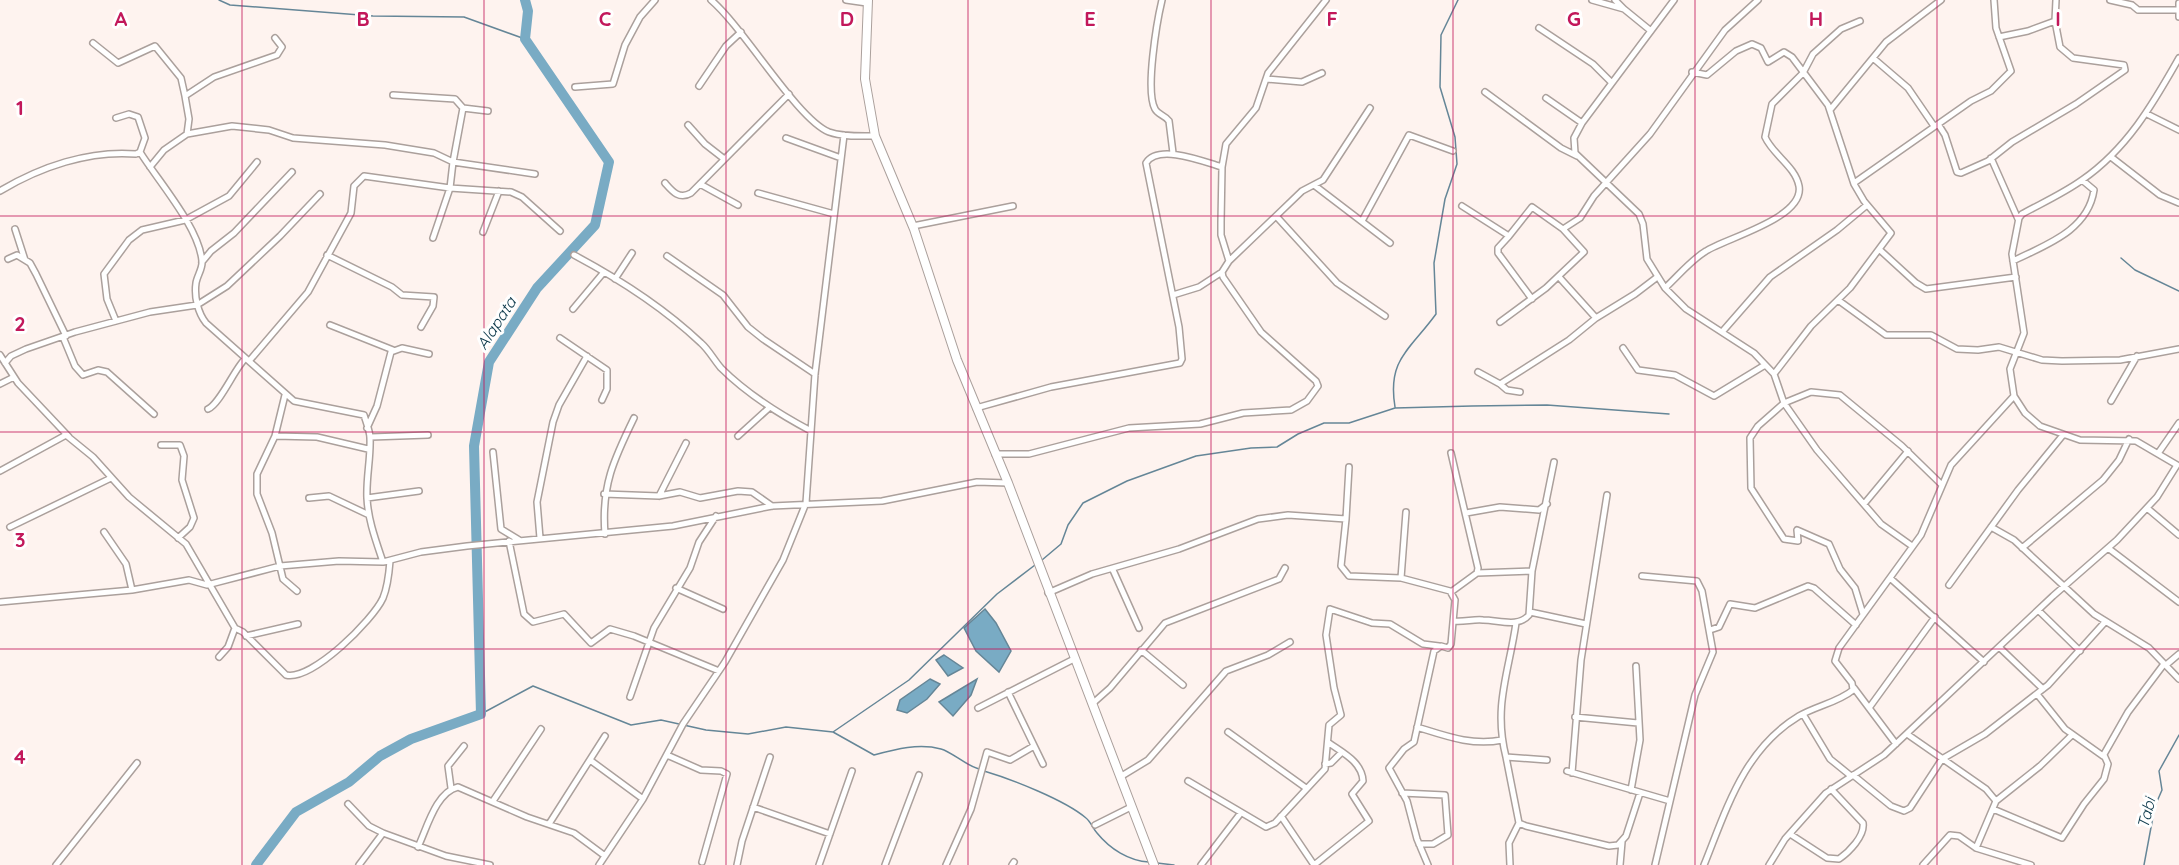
<svg xmlns="http://www.w3.org/2000/svg" width="2179" height="865" font-family="Quicksand,sans-serif">
<rect width="100%" height="100%" fill="#fef3ef"/>
<!-- water -->
<path fill="#79abc4" stroke="#658697" stroke-width="1.5" d="M 985,609 L 996,623 L 1011,651 L 999,672 L 976,651 L 964,628 Z
M 944,655 L 963,668 L 948,676 L 936,660 Z
M 930,679 L 940,684 L 927,699 L 907,713 L 897,710 L 900,700 Z
M 977,679 L 971,695 L 953,716 L 939,702 Z"/>
<g fill="none" stroke-linecap="round" stroke-linejoin="round">
<!-- stream -->
<path stroke="#658697" stroke-width="1.5" d="M 219,0 L 230,5 L 373,16 L 464,17 L 525,39
M 2121,258 L 2135,270 L 2179,291
M 1395,407 C 1387,359 1410,350 1436,314 L 1434,263 L 1445,199 L 1457,164 L 1455,137 L 1440,87 L 1441,35 L 1458,0
M 1042,560 L 1061,544 L 1068,525 L 1083,503 L 1127,481 L 1196,456 L 1251,448 L 1277,447 L 1298,434 L 1324,423 L 1349,423 L 1395,408 L 1472,406 L 1547,405 L 1669,414
M 481,714 L 533,686 L 631,725 L 661,720 L 706,730 L 748,734 L 786,727 L 833,732 L 874,755 C 896,749 919,743 941,749 C 952,752 965,765 979,769
M 833,732 L 909,680 L 997,594 L 1035,565
M 984,771 C 1011,779 1065,800 1086,818 C 1091,822 1093,829 1097,833 C 1110,849 1129,861 1149,862
M 1157,863 L 1174,865
M 2144,865 L 2155,806 L 2162,790 L 2159,771 L 2179,735"/>
<!-- river -->
<path stroke="#79abc4" stroke-width="10" d="M 256,865 L 296,812 L 349,782 L 380,756 L 411,739 L 481,714 L 474,446 L 489,362 L 537,288 L 595,225 L 609,162 L 525,39 L 528,11 L 525,0"/>
<defs>
<path id="minor" d="M 711,0 C 744,28 797,119 829,132 C 843,137 860,136 875,136
M 846,0 L 867,3
M 1162,0 C 1157,21 1145,91 1155,109 C 1158,115 1165,115 1169,121 L 1173,153
M 1592,0 L 1624,9 L 1651,31
M 1615,0 L 1624,9
M 1674,0 L 1582,123 L 1574,138 L 1575,153 L 1639,214 L 1643,224 L 1647,259 L 1665,288 L 1686,309 L 1754,353 L 1774,374 L 1784,403 L 1817,450 L 1881,524 L 1912,546
M 2110,0 L 2132,5 L 2138,10 L 2177,10
M 2179,3 L 2179,17
M 1539,28 L 1593,64 L 1611,82
M 1999,37 L 2028,31 L 2055,21
M 93,43 L 118,63 L 155,46 L 181,78 L 185,96
M 1873,58 L 1908,88 L 1934,126
M 1692,72 L 1707,75 L 1736,51 L 1752,44 L 1761,48 L 1768,62 L 1784,52 L 1792,57 L 1828,105 L 1854,184 L 1864,201 L 1891,233 L 1850,288 L 1811,326 L 1774,374
M 1266,79 L 1302,82 L 1322,73
M 699,86 L 726,46 L 741,32
M 575,87 L 613,84 L 625,45 L 640,17 L 655,0
M 1485,92 L 1561,148 L 1577,156
M 393,95 L 455,99 L 463,108 L 488,111
M 1546,98 L 1582,123
M 463,108 L 453,162 L 535,174
M 1830,110 L 1886,42 L 1941,0
M 2147,114 L 2179,130
M 116,118 L 129,114 L 138,117 L 145,138 L 140,152
M 1938,124 L 1945,135 L 1957,172 L 1961,173 L 1988,161 L 2012,142 L 2076,104 L 2125,70 L 2124,65 L 2073,58 L 2060,47 L 2055,21 L 2056,0
M 688,125 L 705,144 L 723,158
M 187,134 L 189,119 L 185,96 L 214,77 L 277,55 L 282,47 L 275,38
M 786,138 L 841,158
M 2111,157 L 2160,195 L 2179,203
M 1991,158 L 2018,219
M 150,167 L 164,150 L 187,134 L 232,126 L 269,130 L 293,138 L 385,145 L 434,153 L 453,162 L 450,188 L 433,238
M 665,183 C 672,191 679,200 691,193 L 789,94
M 1854,183 L 1971,101 L 1991,91 L 2011,71 L 1996,28 L 1994,0
M 700,184 L 738,205
M 1314,185 L 1390,243
M 0,191 C 40,167 89,150 136,154 L 140,152 C 158,181 199,227 202,261 C 203,268 197,276 196,283 C 194,297 198,313 206,323 L 294,401 L 364,415 C 366,422 370,431 370,438 C 371,457 366,478 367,498 C 368,520 376,541 383,562 L 390,561 C 389,574 388,586 383,598 C 373,620 312,681 286,675 L 243,632 L 235,628 L 186,544 L 129,497 L 93,457 L 66,435 L 0,471
M 758,193 L 834,214
M 1462,206 L 1509,236 L 1532,207 L 1563,229 L 1584,252 L 1546,288 L 1500,322
M 1276,216 L 1337,283 L 1385,316
M 1362,221 L 1409,135 L 1453,151
M 913,226 L 1013,206
M 15,229 L 25,260
M 1563,229 L 1580,218 L 1594,196 L 1650,134 L 1725,30 L 1758,0
M 483,232 L 499,191
M 1509,236 L 1498,248 L 1498,253 L 1532,299
M 1880,250 L 1916,283 L 1926,289 L 2016,277
M 327,255 L 392,287 L 402,295 L 434,297 L 433,306 L 421,327
M 574,255 C 619,279 664,308 701,343 C 709,350 714,360 721,368 C 747,394 779,414 811,431
M 667,256 L 723,295 L 748,327 L 763,339 L 815,374
M 8,259 L 17,255 L 30,263 L 36,274 L 66,336
M 1229,261 L 1302,191 L 1323,180 L 1370,108
M 2013,261 C 2045,245 2088,231 2094,190 L 2082,180
M 202,262 L 211,251 L 234,233 L 292,172
M 1559,277 L 1596,318
M 615,279 L 632,253
M 1665,288 C 1678,276 1691,260 1706,251 C 1726,238 1805,218 1799,186 C 1795,166 1773,155 1765,137 L 1772,104 L 1803,73 L 1813,54 L 1841,29 L 1860,21
M 1173,295 L 1199,287 L 1222,272
M 1838,300 L 1886,335 L 1931,335 L 1957,349 L 1978,350 L 1999,347 L 2042,360 L 2062,361 L 2120,360 L 2179,349
M 573,309 L 604,272
M 116,321 L 107,299 L 104,274 L 129,240 L 142,230 L 185,220 L 229,196 L 257,162
M 330,325 L 393,350
M 1722,332 L 1770,277 L 1837,230 L 1867,205
M 63,337 L 75,366 L 83,375 L 98,370 L 107,372 L 154,414
M 560,338 L 607,370 L 607,389 L 602,400
M 1623,348 L 1638,370 L 1675,375 L 1714,396 L 1765,365
M 0,355 L 18,383 L 69,437
M 250,360 L 308,292 L 351,213 L 354,186 L 364,176 L 450,188 L 511,192 L 522,197 L 560,231
M 5,363 L 11,356 L 26,349 L 75,332 L 150,312 L 197,305 L 227,286 L 280,236 L 320,194
M 1478,372 L 1500,384
M 0,384 L 14,377
M 1520,392 L 1507,390 L 1500,384 L 1569,340 L 1596,318 L 1635,294 L 1656,278
M 285,395 L 275,436 L 257,474 L 257,494 L 272,533 L 283,579 L 297,591
M 2014,396 L 2025,413 L 2040,426 L 2080,440 L 2136,441 L 2177,465
M 2111,401 L 2137,356
M 976,408 L 1051,387 L 1180,363 L 1182,359 L 1179,327 L 1146,163 C 1158,143 1205,162 1222,167
M 208,409 C 220,404 235,368 245,359
M 367,428 L 377,406 L 391,352 L 402,348 L 429,354
M 275,436 L 317,437 L 368,449
M 738,436 L 770,407
M 371,437 L 428,435
M 161,445 L 180,445 L 184,456 L 182,480 L 194,518 L 190,527 L 178,538
M 493,452 L 501,529 L 519,540
M 2159,452 L 2179,423
M 1451,453 L 1478,568 L 1477,573 L 1451,592
M 995,454 L 1029,454 L 1129,428 L 1200,424 L 1243,413 L 1291,410 L 1307,401 L 1318,386 L 1316,381 L 1261,332 L 1223,277 L 1222,272 L 1229,261 L 1221,235 L 1221,222 L 1222,167 L 1226,144 L 1256,108 L 1268,73 L 1326,0
M 604,494 L 659,496 L 680,492 L 700,498 L 738,491 L 752,492 L 772,506
M 659,496 L 686,443
M 309,498 L 329,496 L 369,515
M 367,498 L 419,491
M 1864,504 L 1908,451
M 2147,508 L 2179,535
M 1466,513 L 1500,507 L 1539,510 L 1547,504
M 1346,519 L 1349,467
M 10,527 L 111,478
M 1991,527 L 2014,540 L 2094,614 L 2149,648 L 2179,679
M 104,532 L 126,564 L 132,590
M 605,534 C 601,486 614,459 634,418
M 540,538 L 537,502 L 553,422 L 559,405 L 587,356
M 509,541 L 524,614 L 533,622 L 564,614 L 591,643 L 610,629 L 634,636 L 719,671
M 2022,548 L 2103,480 L 2119,460 L 2129,439
M 2108,548 L 2179,602
M 1113,570 L 1139,628
M 1477,573 L 1532,571
M 1642,576 L 1697,581 L 1702,591 L 1713,652 L 1695,695 L 1655,865
M 1401,578 L 1406,512
M 1890,578 L 1984,662
M 1949,585 L 2018,490 L 2063,435
M 676,588 L 723,609
M 1048,593 L 1092,574 L 1179,549 L 1258,519 L 1288,515 L 1346,519 L 1341,566 L 1349,576 L 1401,578 L 1450,591 L 1455,600 L 1451,644 L 1448,648 L 1441,646 L 1434,651 L 1414,742 L 1404,749 L 1389,768 L 1407,801 L 1417,839 L 1428,865
M 0,602 L 132,590 L 189,580 L 207,585 L 280,566 L 339,561 L 383,562 L 421,552 L 467,546 L 673,526 L 772,506 L 882,501 L 977,482 L 1008,483
M 2038,610 L 2080,651
M 1530,612 L 1586,624
M 1863,614 L 1855,588 L 1840,569 L 1829,544 L 1797,530 L 1798,541 L 1784,539 L 1751,488 L 1750,438 L 1758,426 L 1784,403 L 1811,392 L 1840,395 L 1902,446 L 1942,485
M 1454,621 C 1464,622 1474,619 1483,620 C 1499,620 1518,628 1529,615 L 1532,571 L 1554,462
M 1516,623 C 1509,672 1493,706 1506,757 L 1547,760
M 1710,630 L 1719,627 L 1730,604 L 1755,608 L 1808,586 L 1814,588 L 1856,625
M 246,636 L 298,624
M 1999,647 L 2043,689
M 1141,650 L 1183,685
M 219,657 L 228,647 L 235,628
M 2166,665 L 2179,654
M 1854,688 L 1896,744
M 1008,692 L 1043,764
M 2037,694 L 2065,729 L 2103,756 L 2128,712 L 2164,664
M 630,697 L 654,628 L 690,568 L 699,542 L 716,516
M 1092,704 L 1110,688 L 1165,623 L 1279,579 L 1285,568
M 978,708 L 1074,659
M 1869,708 L 1935,617
M 1803,714 L 1830,759 L 1851,776
M 1575,717 L 1638,723
M 1417,727 C 1446,736 1472,746 1502,740
M 1228,732 L 1306,788
M 1907,734 L 1986,789 L 1996,801 L 1976,848 L 1959,836 L 1950,835 L 1923,865
M 667,755 L 701,770 L 721,771 L 727,774 L 702,862
M 1506,757 L 1519,823 L 1526,826 L 1609,846 L 1618,845 L 1626,836 L 1640,793
M 590,760 L 643,799
M 1325,764 L 1331,763 L 1342,752
M 1567,771 L 1670,801
M 1572,773 L 1581,660 L 1607,495
M 1853,775 L 1891,806 L 1904,811 L 1910,808 L 1942,759 L 1985,734 L 2048,685 L 2105,622
M 1120,777 L 1148,760 L 1226,671 L 1268,655 L 1290,642
M 1188,781 L 1266,827 L 1275,823 L 1325,769 L 1329,725 L 1341,715 L 1334,688 L 1326,635 L 1330,609 L 1372,623 L 1390,624 L 1423,644 L 1439,646
M 451,788 L 448,766 L 464,746
M 1631,790 L 1640,740 L 1636,666
M 1402,793 L 1445,795 L 1448,835 L 1433,844 L 1419,844
M 493,801 L 541,729
M 1996,801 L 2040,766 L 2072,735
M 348,804 L 369,826 L 383,833
M 753,807 L 830,834
M 1993,809 L 2062,838 L 2084,804 L 2104,779 L 2108,764 L 2104,755
M 1281,816 L 1314,865
M 549,824 L 605,736
M 1095,825 L 1131,807
M 1790,834 L 1827,858 L 1839,859 C 1849,852 1865,836 1863,823 L 1831,789
M 418,847 C 427,828 436,792 458,787 L 527,817 L 574,833 L 605,856
M 1976,848 L 2031,865
M 56,865 L 137,763
M 359,865 L 383,833 L 446,856 L 490,865
M 599,865 L 643,799 L 683,724 L 725,662 L 783,560 L 806,503 L 815,374 L 844,135
M 737,865 L 742,841 L 770,757
M 819,865 L 852,771
M 885,865 L 919,775
M 946,865 L 971,809 L 987,752 L 1010,760 L 1034,746
M 1012,865 L 1014,862
M 1201,865 L 1240,814
M 1314,865 L 1369,821 L 1352,794 L 1363,781 C 1362,762 1343,753 1329,743
M 1510,865 L 1509,843 L 1519,823
M 1620,865 L 1622,842
M 1704,865 C 1727,808 1744,749 1799,716 C 1816,706 1839,702 1853,690 L 1852,683 L 1835,661 L 1839,648 L 1921,535 L 1951,465 L 2014,396 L 2010,369 L 2024,333 L 2012,254 L 2019,218 L 2022,214 C 2042,203 2064,193 2082,180 C 2127,149 2153,104 2179,58
M 1769,865 L 1785,839 L 1826,793 L 1884,755 L 2053,596 L 2117,540 L 2157,497 L 2177,465"/>
<path id="secondary" d="M 868,0 L 865,79 L 875,136 L 914,229 L 957,360 L 1008,483 L 1154,865"/>
</defs>
<!-- minor casing -->
<use href="#minor" stroke="#aba09c" stroke-width="8"/>
<!-- secondary casing -->
<use href="#secondary" stroke="#aba09c" stroke-width="10"/>
<!-- minor -->
<use href="#minor" stroke="#fff" stroke-width="5"/>
<!-- secondary -->
<use href="#secondary" stroke="#fff" stroke-width="8"/>
</g>
<!-- grid -->
<path fill="none" stroke="#c2185b" stroke-width="1.5" stroke-opacity="0.55" d="M 242,0 L 242,865M 484,0 L 484,865M 726,0 L 726,865M 968,0 L 968,865M 1211,0 L 1211,865M 1453,0 L 1453,865M 1695,0 L 1695,865M 1937,0 L 1937,865M 0,216 L 2179,216M 0,432 L 2179,432M 0,649 L 2179,649"/>
<g text-anchor="middle" dominant-baseline="central" stroke-width="6" stroke-linejoin="round" paint-order="stroke">
<!-- water labels -->
<g font-size="16" font-style="italic" fill="#093648" stroke="#fff">
<text transform="translate(496 323) rotate(-57)">Alapata</text>
<text transform="translate(2146 813) rotate(-76)">Tabi</text>
</g>
</g>
<g font-size="20" text-anchor="middle" font-weight="bold" fill="#c2185b" stroke="#fff" stroke-width="6" stroke-linejoin="round" paint-order="stroke">
<text x="121" y="26">A</text>
<text x="363" y="26">B</text>
<text x="605" y="26">C</text>
<text x="847" y="26">D</text>
<text x="1090" y="26">E</text>
<text x="1332" y="26">F</text>
<text x="1574" y="26">G</text>
<text x="1816" y="26">H</text>
<text x="2058" y="26">I</text>
<text x="20" y="115">1</text>
<text x="20" y="331">2</text>
<text x="20" y="547">3</text>
<text x="20" y="764">4</text>
</g>
</svg>
